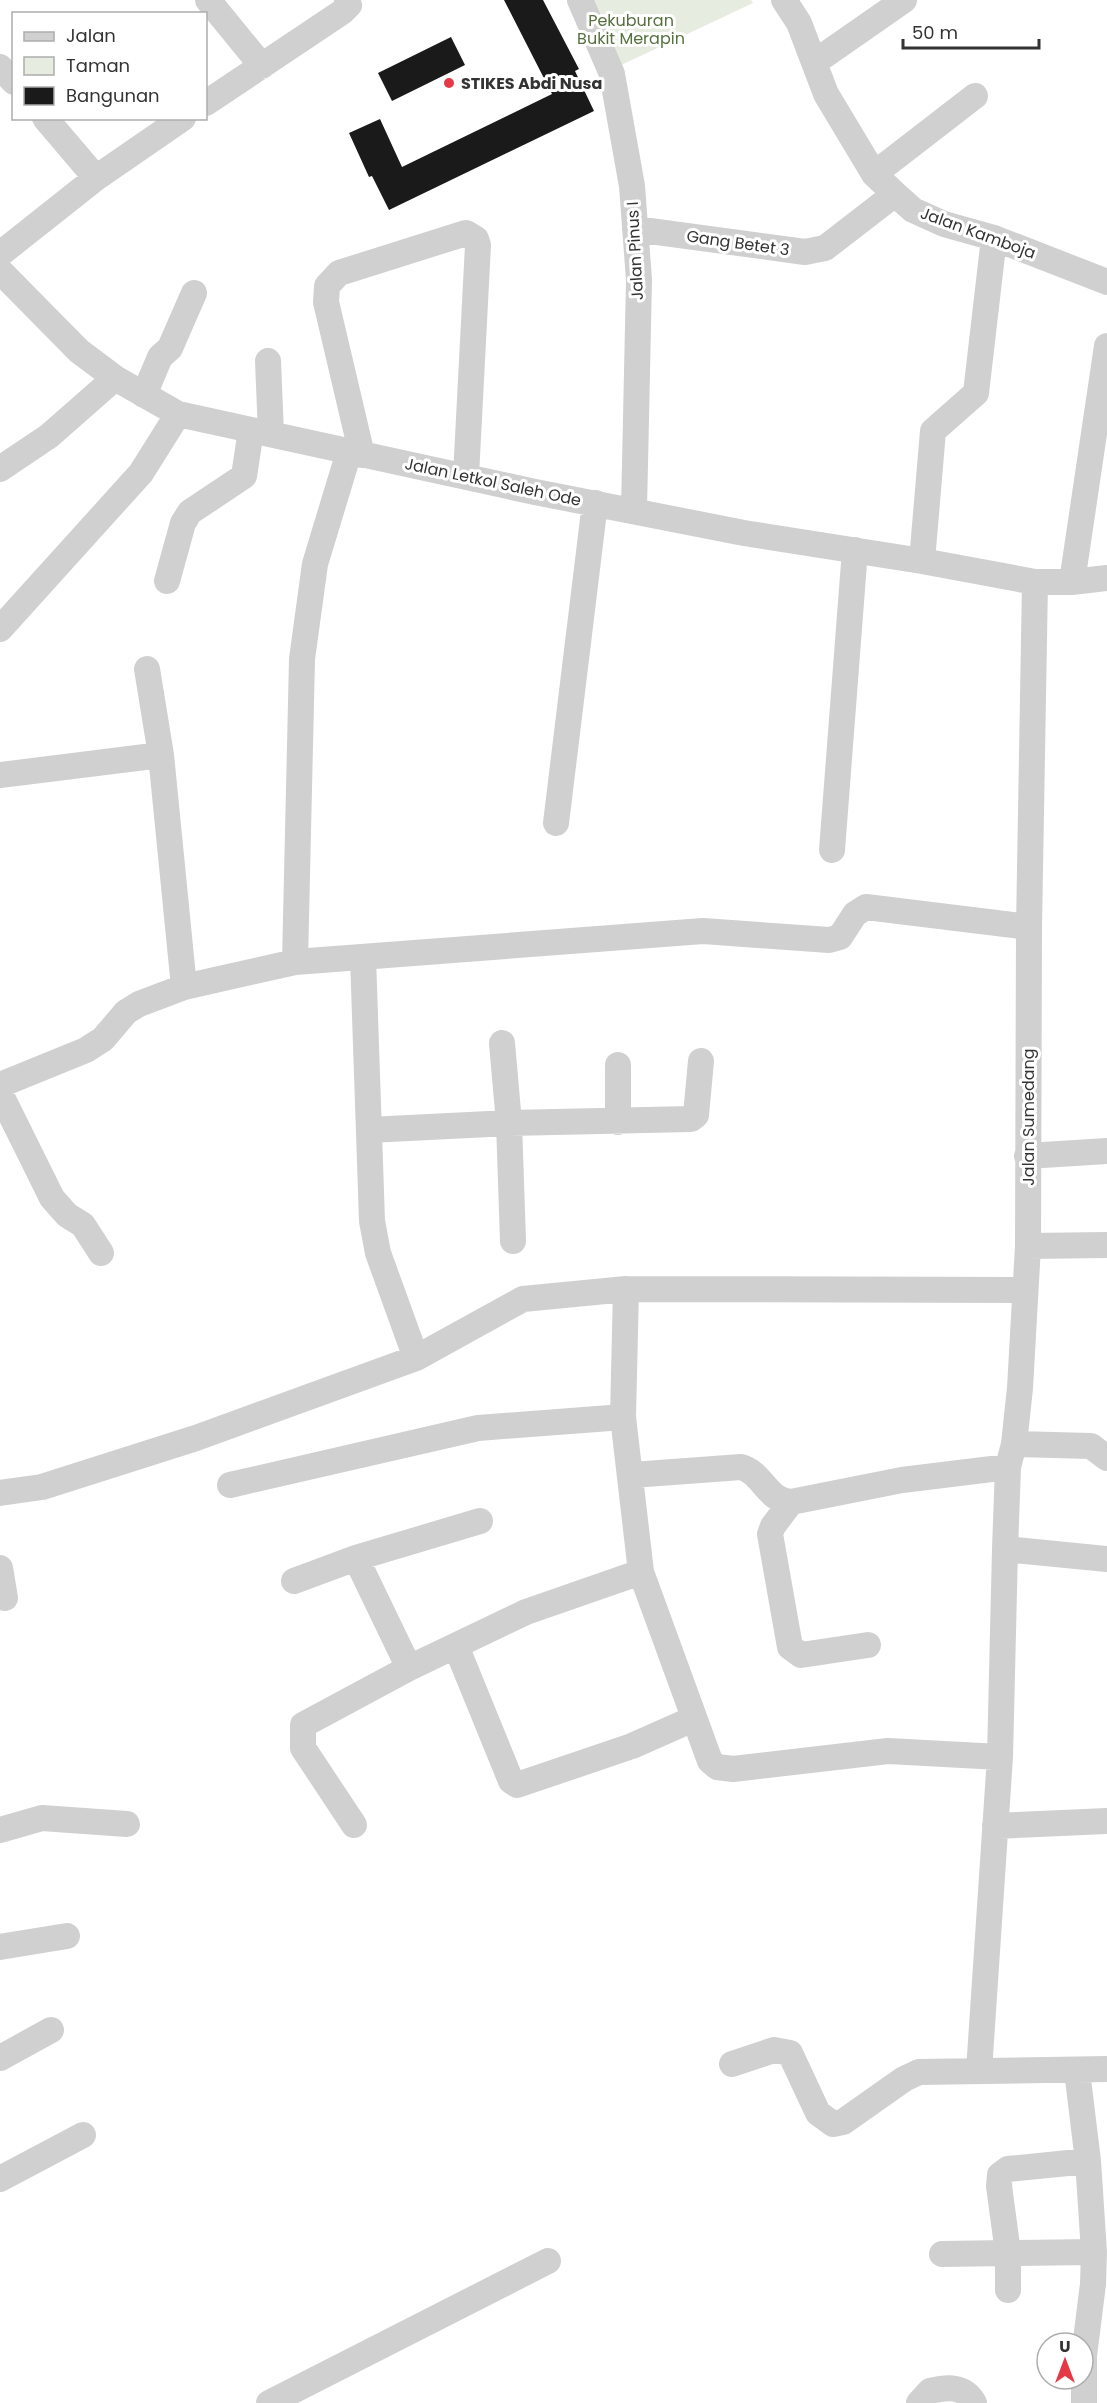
<svg xmlns="http://www.w3.org/2000/svg" width="1107" height="2403" font-family="Poppins,sans-serif">
<rect width="100%" height="100%" fill="#fff"/>
<!-- green -->
<path fill="#e6ecdf" d="M 585,0 L 751,0 L 753,3 L 617,67 Z"/>
<!-- building -->
<path fill="#1a1a1a" d="M 504,0 L 543,0 L 579,69 L 575,71 L 594,111 L 389,210 L 372,176 L 369,177 L 349,133 L 380,119 L 402,167 L 552,94 Z
M 451,37 L 465,65 L 392,101 L 378,73 Z"/>
<g fill="none" stroke-linecap="round" stroke-linejoin="round">
<!-- minor -->
<path stroke="#d0d0d0" stroke-width="26" d="M 208,0 L 262,66
M 580,0 L 612,74 L 632,186 L 639,280 L 634,510
M 784,0 L 799,23 L 826,94 L 874,174 L 895,194 L 913,210 L 944,224 L 994,238 L 1107,282
M 815,62 L 904,0
M 0,67 L 14,82
M 206,103 L 342,12 L 349,5 L 347,0
M 45,118 L 96,178
M 874,174 L 975,96
M 635,229 L 805,252 L 825,248 L 895,194
M 0,254 L 96,178 L 183,118
M 0,271 L 79,351 L 115,378 L 178,414 L 535,492 L 744,533 L 922,561 L 1035,582 L 1072,582 L 1107,578
M 268,361 L 271,434
M 144,395 L 160,357 L 170,348 L 194,293
M 362,455 L 326,302 L 327,286 L 339,273 L 466,233 L 476,239 L 478,245 L 466,476
M 0,469 L 49,436 L 115,378
M 922,561 L 933,431 L 976,393 L 994,238
M 167,581 L 183,523 L 190,512 L 244,476 L 251,430
M 1035,582 L 1029,927 L 1028,1246 L 1020,1388 L 1014,1444 L 1008,1467 L 1005,1549 L 1107,1559
M 1072,582 L 1107,346
M 0,629 L 141,473 L 178,414
M 147,669 L 161,755
M 0,775 L 161,755 L 184,987
M 556,823 L 595,503
M 832,850 L 855,550
M 363,957 L 372,1221 L 378,1253 L 416,1358
M 295,962 L 302,659 L 315,564 L 349,452
M 502,1043 L 509,1123 L 513,1241
M 618,1065 L 618,1122
M 0,1085 L 86,1050 L 103,1039 L 126,1012 L 139,1004 L 184,987 L 295,962 L 703,931 L 829,940 L 840,937 L 855,914 L 866,907 L 1029,927
M 0,1093 L 52,1198 L 67,1215 L 83,1225 L 101,1253
M 369,1130 L 509,1123 L 691,1119 L 696,1115 L 701,1061
M 1027,1156 L 1107,1151
M 1028,1246 L 1107,1245
M 626,1289 L 623,1417 L 641,1572 L 710,1761 L 717,1767 L 733,1769 L 888,1751 L 1000,1757
M 1014,1444 L 1091,1446 L 1107,1458
M 632,1475 L 741,1467 C 763,1473 767,1501 791,1502 L 902,1480 L 1008,1467
M 230,1485 L 478,1428 L 623,1417
M 0,1493 L 42,1487 L 196,1438 L 416,1358 L 523,1299 L 626,1289 L 1025,1290
M 791,1502 L 773,1526 L 770,1534 L 790,1647 L 801,1655 L 868,1645
M 356,1558 L 409,1668
M 0,1568 L 5,1598
M 294,1581 L 356,1558 L 480,1521
M 456,1646 L 511,1781 L 517,1785 L 632,1746 L 693,1719
M 354,1825 L 303,1748 L 303,1725 L 409,1668 L 526,1612 L 641,1572
M 995,1826 L 1107,1821
M 0,1830 L 42,1818 L 127,1824
M 0,1947 L 67,1936
M 0,2058 L 51,2030
M 732,2064 L 774,2050 L 790,2053 L 818,2113 L 833,2124 L 843,2122 L 904,2079 L 919,2072 L 1107,2069
M 979,2071 L 1000,1757 L 1005,1549
M 1077,2071 L 1088,2161 L 1094,2252 L 1093,2284 L 1084,2356 L 1084,2403
M 0,2179 L 83,2135
M 942,2254 L 1008,2253 L 999,2186 L 1000,2175 L 1008,2169 L 1088,2161
M 1008,2290 L 1008,2253 L 1094,2252
M 269,2403 L 548,2261
M 919,2403 L 930,2391 C 947,2387 964,2385 974,2403"/>
</g>
<!-- markers -->
<circle fill="#e63946" stroke="#fff" stroke-width="2" cx="449" cy="83" r="6"/>
<g text-anchor="middle" dominant-baseline="central" stroke-width="6" stroke-linejoin="round" paint-order="stroke">
<!-- park labels -->
<g font-size="16" fill="#56703f" stroke="#fff">
<text x="631" y="20">Pekuburan<tspan x="631" dy="18">Bukit Merapin</tspan></text>
</g>
<!-- poi labels -->
<g font-size="16" font-weight="bold" fill="#333" stroke="#fff" text-anchor="start">
<text x="461" y="83">STIKES Abdi Nusa</text>
</g>
<!-- street labels -->
<g font-size="16" fill="#333" stroke="#fff">
<text transform="translate(978 233) rotate(20)">Jalan Kamboja</text>
<text transform="translate(738 243) rotate(8)">Gang Betet 3</text>
<text transform="translate(635 251) rotate(-93)">Jalan Pinus I</text>
<text transform="translate(493 482) rotate(12)">Jalan Letkol Saleh Ode</text>
<text transform="translate(1028 1117) rotate(-90)">Jalan Sumedang</text>
</g>
</g>
<!-- legend -->
<rect x="12" y="12" width="195" height="108" fill="#ffffff" stroke="#adadad" stroke-width="1.5"/>
<rect x="24" y="32" width="30" height="9" fill="#d0d0d0" stroke="#adadad" stroke-width="1.5"/>
<text x="66" y="42" font-size="18" fill="#333333">Jalan</text>
<rect x="24" y="57" width="30" height="18" fill="#e6ecdf" stroke="#adadad" stroke-width="1.5"/>
<text x="66" y="72" font-size="18" fill="#333333">Taman</text>
<rect x="24" y="87" width="30" height="18" fill="#1a1a1a" stroke="#adadad" stroke-width="1.5"/>
<text x="66" y="102" font-size="18" fill="#333333">Bangunan</text>
<!-- north arrow -->
<g transform="translate(1065 2361)"><circle r="28" fill="#ffffff" stroke="#adadad" stroke-width="1.5"/>
<path d="M0-4.5L10 22L0 15L-10 22Z" fill="#e63946"/>
<text y="-9" font-size="16" font-weight="bold" text-anchor="middle" fill="#333333">U</text>
</g>
<!-- scale -->
<path d="M903 39v9h136v-9" fill="none" stroke="#333333" stroke-width="3"/>
<text x="912" y="39" font-size="18" fill="#333333" stroke="#ffffff" stroke-width="4.5" paint-order="stroke">50 m</text>
</svg>
